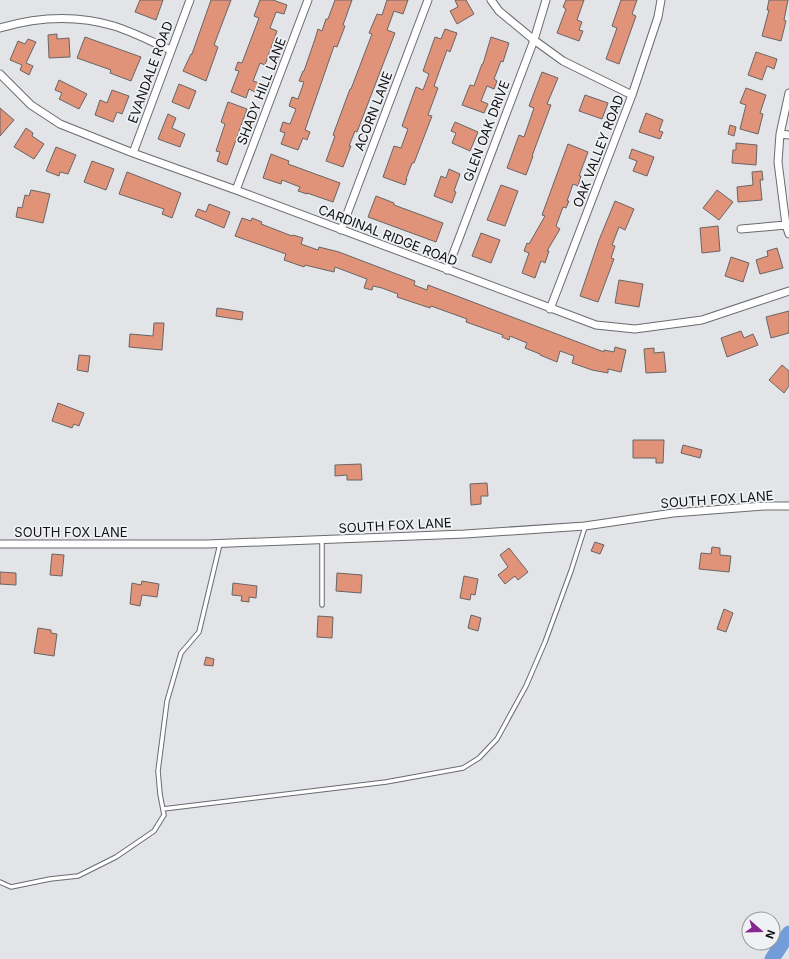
<svg xmlns="http://www.w3.org/2000/svg" width="789" height="959" font-family="Inter,sans-serif">
<rect width="100%" height="100%" fill="#e2e4e7"/>
<g fill="none" stroke-linecap="round" stroke-linejoin="round">
<!-- river -->
<path stroke="#729dd9" stroke-width="15" d="M 772,959 L 789,933"/>
</g>
<!-- building -->
<path fill="#e09379" stroke="#686564" d="M 140,0 L 163,0 L 156,20 L 135,12 Z
M 211,0 L 231,0 L 214,45 L 218,47 L 206,81 L 183,71 L 191,54 L 192,54 Z
M 260,0 L 273,0 L 287,5 L 284,14 L 276,12 L 270,28 L 277,31 L 268,56 L 265,65 L 260,63 L 253,81 L 259,83 L 255,92 L 249,89 L 246,98 L 231,92 L 239,71 L 235,70 L 238,62 L 242,63 L 259,18 L 254,16 Z
M 335,0 L 352,0 L 343,25 L 345,26 L 337,47 L 334,46 L 305,130 L 310,132 L 307,140 L 303,138 L 298,150 L 281,144 L 285,133 L 280,131 L 283,122 L 290,124 L 296,109 L 289,106 L 292,97 L 298,99 L 304,82 L 299,81 L 303,71 L 304,71 L 315,39 L 318,29 L 322,31 L 326,19 L 328,19 Z
M 387,0 L 408,0 L 403,14 L 394,11 L 387,30 L 395,33 L 357,132 L 355,131 L 349,146 L 351,146 L 343,167 L 326,161 L 335,136 L 333,135 L 343,108 L 350,89 L 351,89 L 372,34 L 369,33 L 377,14 L 382,15 Z
M 455,0 L 466,0 L 474,14 L 457,24 L 450,11 L 458,7 Z
M 566,0 L 584,0 L 577,20 L 582,22 L 579,30 L 583,31 L 579,41 L 557,33 L 566,9 L 563,7 Z
M 621,0 L 637,0 L 632,14 L 636,16 L 619,64 L 606,59 L 617,28 L 612,26 Z
M 769,0 L 788,0 L 784,20 L 786,21 L 781,41 L 762,36 L 769,10 L 767,10 Z
M 445,29 L 457,33 L 450,52 L 447,50 L 434,86 L 438,88 L 428,115 L 432,116 L 414,163 L 412,163 L 406,179 L 407,179 L 405,185 L 383,177 L 394,146 L 401,148 L 408,129 L 402,126 L 416,87 L 423,90 L 429,74 L 423,71 L 435,37 L 441,39 Z
M 57,34 L 57,39 L 69,38 L 70,57 L 49,58 L 48,35 Z
M 85,37 L 141,57 L 131,81 L 110,73 L 111,70 L 77,58 Z
M 491,37 L 509,43 L 503,62 L 501,61 L 494,79 L 497,81 L 494,89 L 487,86 L 481,101 L 488,104 L 484,113 L 462,105 L 470,85 L 474,86 L 482,64 L 483,64 Z
M 28,39 L 36,42 L 26,63 L 33,66 L 29,75 L 20,70 L 22,65 L 10,60 L 18,41 L 25,44 Z
M 756,52 L 777,59 L 774,69 L 767,66 L 762,80 L 748,75 Z
M 542,72 L 558,78 L 547,104 L 551,105 L 532,156 L 533,156 L 526,175 L 507,168 L 519,135 L 524,137 L 534,108 L 529,106 Z
M 59,80 L 87,94 L 79,109 L 59,99 L 62,93 L 55,90 Z
M 179,84 L 196,91 L 189,109 L 172,102 Z
M 746,88 L 766,95 L 760,113 L 763,114 L 758,134 L 740,129 L 746,105 L 740,103 Z
M 112,90 L 129,96 L 122,114 L 117,112 L 113,122 L 95,115 L 100,100 L 107,103 Z
M 585,95 L 608,103 L 602,119 L 579,111 Z
M 228,102 L 247,109 L 227,165 L 217,161 L 220,152 L 216,151 L 225,124 L 221,122 Z
M 0,108 L 14,120 L 0,136 Z
M 646,113 L 663,120 L 659,131 L 663,132 L 660,139 L 639,132 Z
M 168,114 L 176,118 L 172,128 L 185,134 L 180,147 L 158,139 Z
M 455,122 L 478,132 L 470,151 L 452,143 L 456,133 L 451,131 Z
M 730,125 L 736,127 L 734,136 L 728,134 Z
M 26,128 L 33,133 L 32,136 L 44,144 L 34,159 L 14,147 Z
M 736,143 L 757,145 L 756,165 L 732,163 L 733,150 L 736,150 Z
M 568,144 L 588,152 L 579,176 L 581,176 L 578,186 L 573,184 L 567,201 L 569,201 L 566,208 L 563,207 L 556,226 L 560,229 L 547,251 L 549,251 L 545,263 L 541,261 L 535,278 L 522,273 L 529,253 L 524,251 L 527,243 L 529,244 L 545,216 L 542,215 Z
M 56,147 L 76,155 L 68,174 L 60,172 L 59,176 L 46,171 Z
M 632,149 L 654,157 L 647,176 L 633,171 L 637,161 L 629,158 Z
M 271,154 L 289,161 L 288,164 L 340,183 L 333,202 L 307,193 L 307,194 L 298,191 L 300,187 L 282,180 L 281,184 L 263,178 Z
M 92,161 L 114,169 L 106,190 L 84,182 Z
M 449,169 L 460,174 L 454,191 L 456,192 L 452,203 L 434,196 L 441,176 L 446,178 Z
M 762,171 L 763,180 L 760,180 L 762,200 L 738,202 L 737,187 L 753,185 L 752,172 Z
M 127,172 L 181,193 L 172,218 L 162,214 L 164,209 L 119,194 Z
M 501,185 L 518,191 L 505,226 L 487,220 Z
M 31,190 L 50,194 L 43,223 L 16,217 L 18,207 L 22,208 L 25,195 L 29,196 Z
M 717,190 L 733,202 L 719,220 L 703,208 Z
M 376,196 L 394,203 L 394,205 L 443,223 L 436,242 L 368,217 Z
M 615,201 L 634,209 L 625,230 L 619,227 L 612,245 L 615,246 L 611,258 L 614,259 L 598,302 L 580,296 L 599,240 Z
M 209,204 L 230,212 L 224,228 L 195,216 L 198,209 L 206,212 Z
M 242,218 L 251,221 L 252,218 L 262,222 L 261,224 L 292,236 L 293,235 L 303,238 L 301,244 L 318,250 L 319,247 L 339,252 L 415,281 L 414,285 L 427,290 L 428,285 L 604,352 L 604,350 L 614,352 L 615,347 L 626,350 L 621,372 L 608,369 L 608,373 L 592,370 L 572,363 L 574,356 L 560,351 L 557,362 L 540,355 L 540,354 L 525,348 L 527,343 L 510,336 L 509,340 L 502,337 L 503,335 L 466,322 L 467,319 L 431,306 L 430,308 L 397,297 L 398,294 L 382,288 L 373,286 L 372,290 L 364,288 L 367,279 L 335,267 L 334,272 L 305,265 L 304,267 L 284,260 L 286,254 L 235,236 Z
M 718,226 L 720,251 L 702,253 L 700,228 Z
M 481,233 L 500,240 L 491,263 L 472,256 Z
M 777,248 L 783,268 L 760,274 L 756,260 L 768,256 L 767,251 Z
M 731,257 L 749,263 L 743,282 L 725,276 Z
M 619,280 L 643,284 L 639,307 L 615,303 Z
M 217,308 L 243,312 L 242,320 L 216,316 Z
M 789,311 L 789,333 L 771,338 L 766,317 Z
M 154,323 L 164,323 L 162,350 L 129,347 L 130,334 L 153,336 Z
M 741,331 L 744,338 L 753,334 L 758,345 L 727,357 L 721,338 Z
M 654,348 L 654,353 L 664,352 L 666,372 L 646,373 L 644,349 Z
M 79,355 L 90,356 L 88,372 L 77,370 Z
M 782,365 L 789,371 L 789,386 L 784,393 L 769,380 Z
M 58,403 L 84,413 L 79,426 L 74,424 L 72,428 L 52,421 Z
M 633,440 L 664,440 L 663,463 L 656,463 L 656,458 L 633,458 Z
M 683,445 L 702,450 L 700,458 L 681,453 Z
M 361,464 L 362,480 L 347,480 L 347,475 L 335,476 L 335,465 Z
M 487,483 L 488,496 L 481,496 L 481,504 L 471,505 L 470,484 Z
M 595,542 L 604,545 L 600,554 L 591,551 Z
M 712,547 L 720,548 L 720,555 L 731,556 L 729,572 L 699,569 L 701,553 L 711,554 Z
M 509,548 L 528,572 L 518,580 L 515,576 L 505,584 L 498,575 L 508,567 L 500,555 Z
M 52,554 L 64,555 L 62,576 L 50,575 Z
M 0,572 L 16,573 L 16,585 L 0,584 Z
M 337,573 L 362,575 L 361,593 L 336,591 Z
M 464,576 L 478,579 L 475,595 L 471,594 L 470,600 L 460,598 Z
M 142,581 L 159,584 L 157,597 L 142,595 L 140,606 L 130,604 L 132,583 L 141,585 Z
M 233,583 L 257,586 L 256,598 L 249,597 L 249,602 L 241,601 L 242,596 L 232,595 Z
M 724,609 L 733,613 L 726,632 L 717,629 Z
M 471,615 L 481,618 L 478,631 L 468,628 Z
M 318,616 L 333,617 L 332,638 L 317,637 Z
M 38,628 L 51,630 L 51,633 L 57,634 L 54,656 L 34,653 Z
M 206,657 L 214,659 L 213,666 L 204,665 Z"/>
<g fill="none" stroke-linecap="round" stroke-linejoin="round">
<defs>
<path id="service" d="M 322,540 L 322,605
M 163,809 L 386,782 L 463,768 L 479,758 L 497,739 L 526,686 L 545,642 L 571,571 L 585,527
M 0,882 L 11,887 L 50,879 L 78,876 L 116,857 L 154,831 L 164,815 L 160,794 L 158,771 L 167,701 L 181,653 L 199,632 L 220,544"/>
<path id="minor" d="M 491,0 L 499,11 L 534,40 L 563,61 L 632,95
M 0,28 C 37,17 77,15 114,26 C 133,32 152,42 171,50
M 0,74 L 31,105 L 60,124 L 133,153 L 236,190 L 596,325 L 635,329 L 702,320 L 789,291
M 789,93 L 780,134 L 778,162 L 786,225 L 789,234
M 780,134 L 789,135
M 133,153 L 190,0
M 236,190 L 308,0
M 741,229 L 786,225
M 341,230 L 428,0
M 447,270 L 534,40 L 546,0
M 550,309 L 632,95 L 658,17 L 661,0
M 0,544 L 207,544 L 465,534 L 585,526 L 673,513 L 764,506 L 789,506"/>
</defs>
<!-- service casing -->
<use href="#service" stroke="#696b6d" stroke-width="5.5"/>
<!-- minor casing -->
<use href="#minor" stroke="#696b6d" stroke-width="9"/>
<!-- service -->
<use href="#service" stroke="#fff" stroke-width="3.5"/>
<!-- minor -->
<use href="#minor" stroke="#fff" stroke-width="7"/>
</g>
<g text-anchor="middle" dominant-baseline="central" stroke-width="3.5" stroke-linejoin="round" paint-order="stroke">
<!-- street labels -->
<g font-size="13" fill="#121213" stroke="#eff1f4">
<text transform="translate(150 72) rotate(-70)">EVANDALE ROAD</text>
<text transform="translate(261 91) rotate(-69)">SHADY HILL LANE</text>
<text transform="translate(373 111) rotate(-69)">ACORN LANE</text>
<text transform="translate(486 131) rotate(-69)">GLEN OAK DRIVE</text>
<text transform="translate(598 151) rotate(-69)">OAK VALLEY ROAD</text>
<text transform="translate(388 235) rotate(21)">CARDINAL RIDGE ROAD</text>
<text transform="translate(717 499) rotate(-4)">SOUTH FOX LANE</text>
<text transform="translate(395 525) rotate(-3)">SOUTH FOX LANE</text>
<text x="71" y="532">SOUTH FOX LANE</text>
</g>
</g>
<!-- north arrow -->
<g transform="translate(761 931) rotate(110)"><circle r="19" fill="#eff1f4" stroke="#97989a"/>
<path d="M0-3L7 15L0 10L-7 15Z" fill="#862690"/>
<text y="-6" font-size="11" font-weight="bold" text-anchor="middle" fill="#121213">N</text>
</g>
</svg>
